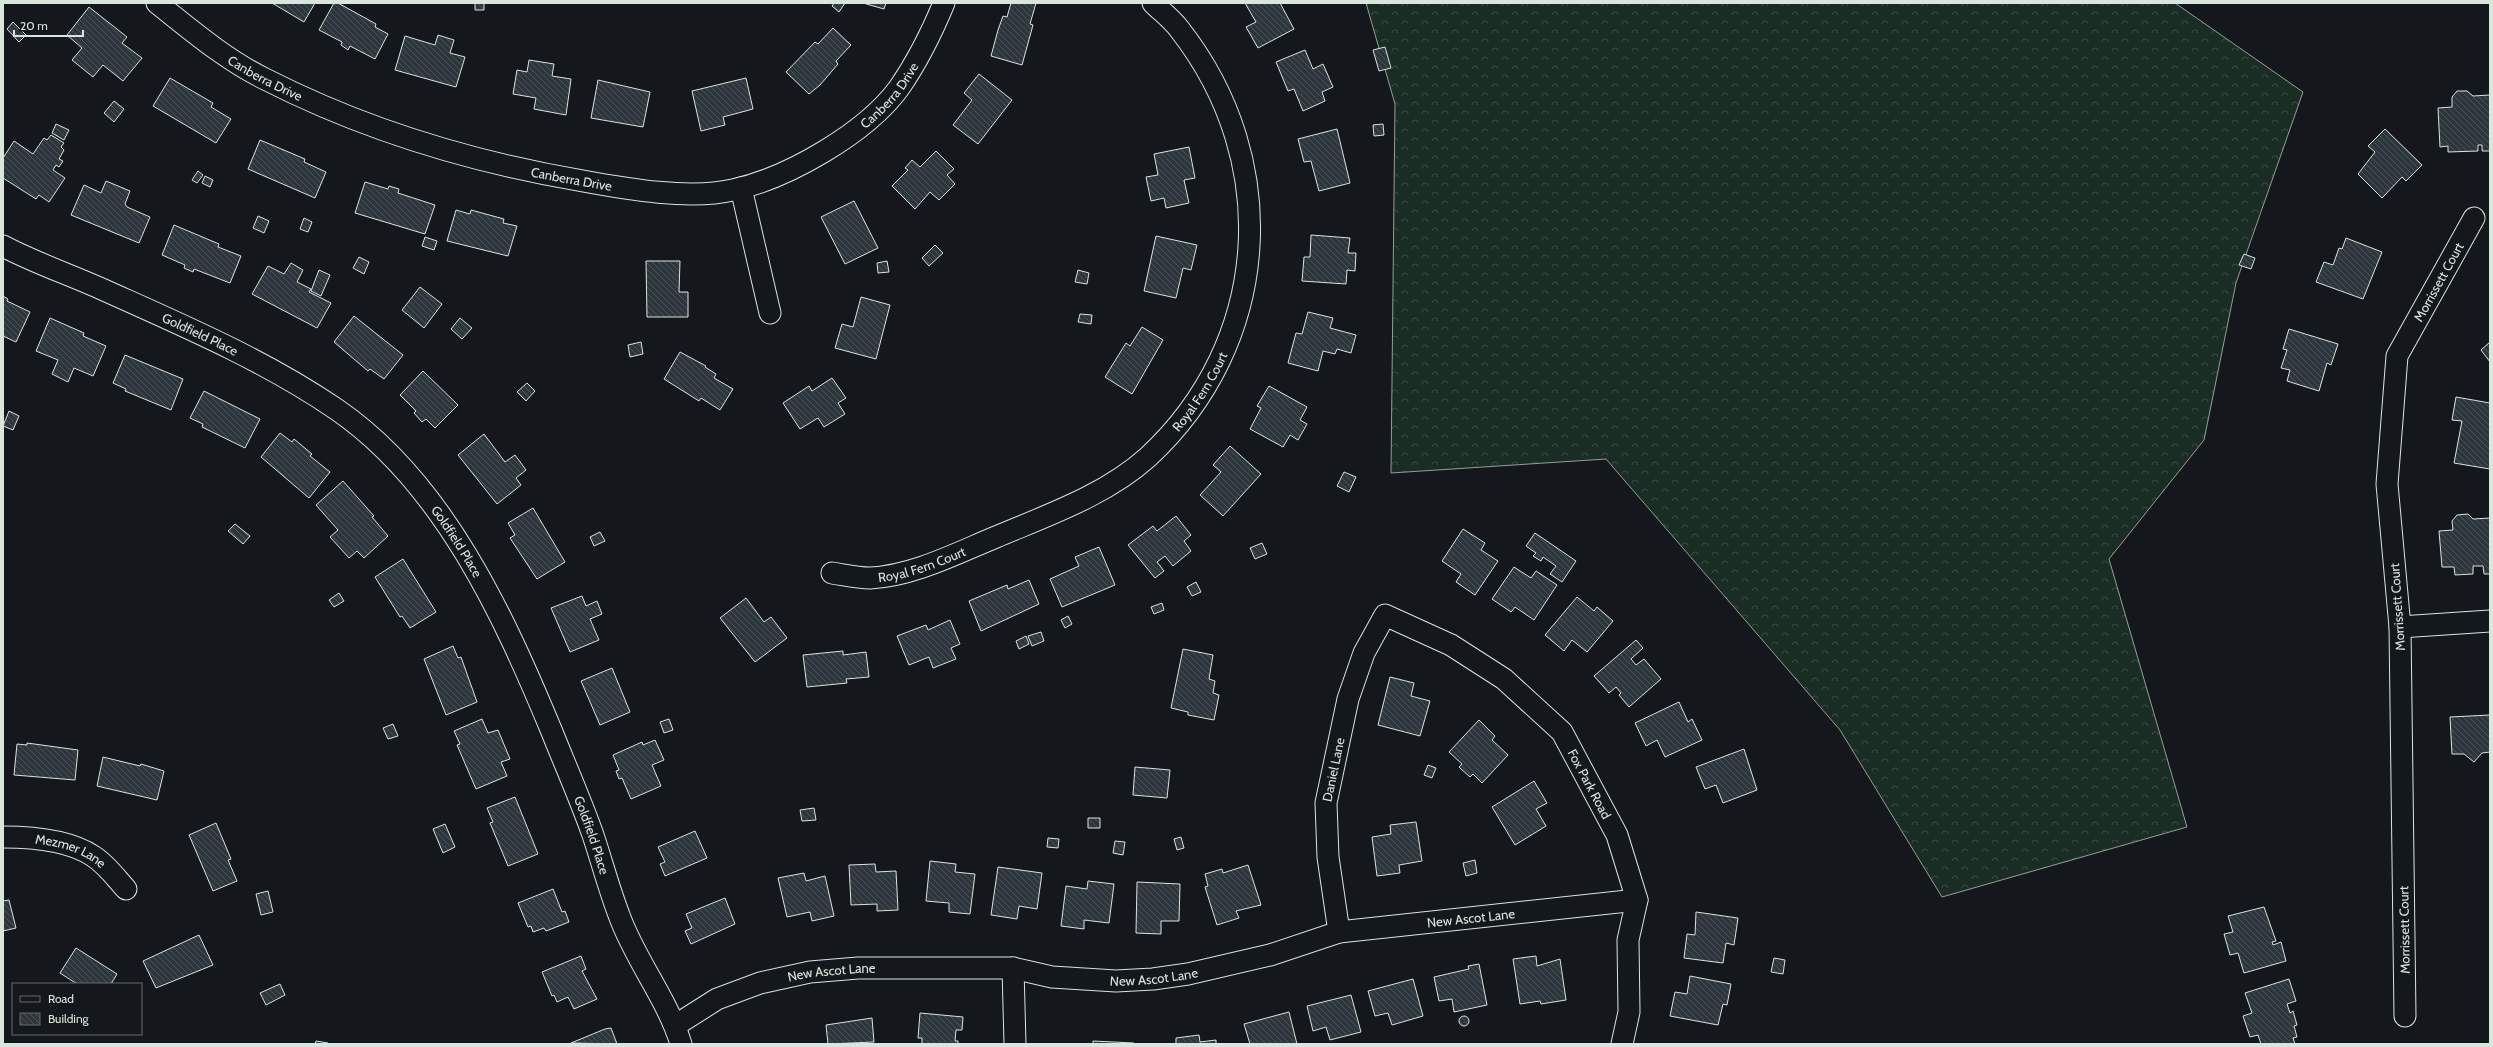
<svg xmlns="http://www.w3.org/2000/svg" width="2493" height="1047" font-family="Cabin,sans-serif">
<defs>
<pattern id="forest-crowns" width="20" height="18" patternUnits="userSpaceOnUse"><rect width="20" height="18" fill="#1a2d24"/><path d="M2 6a3 3 0 1 1 6 0M12 15a3 3 0 1 1 6 0" fill="none" stroke="#3b4b43"/></pattern>
<pattern id="building-back-hatch" width="6" height="6" patternUnits="userSpaceOnUse"><rect width="6" height="6" fill="#2c363c"/><path d="M-1 5l2 2M0 0l6 6M5-1l2 2" fill="none" stroke="#4a5358"/></pattern>
</defs>
<rect width="100%" height="100%" fill="#14181c"/>
<!-- forest -->
<path fill="url(#forest-crowns)" stroke="#939e99" d="M 1366,3 L 2175,3 L 2303,92 L 2236,283 L 2204,440 L 2109,559 L 2187,827 L 1942,897 L 1840,730 L 1606,459 L 1391,473 L 1395,104 Z"/>
<!-- building -->
<path fill="url(#building-back-hatch)" stroke="#d8e6dc" d="M 272,3 L 315,3 L 304,22 Z
M 334,3 L 338,3 L 376,24 L 375,27 L 388,34 L 375,59 L 350,46 L 348,50 L 341,45 L 342,42 L 319,30 Z
M 475,3 L 484,3 L 484,10 L 475,10 Z
M 834,3 L 845,3 L 839,12 L 832,6 Z
M 863,3 L 886,3 L 884,9 Z
M 1011,3 L 1036,3 L 1030,24 L 1033,25 L 1022,65 L 991,56 L 998,30 L 1003,16 L 1007,17 Z
M 1245,3 L 1280,3 L 1294,29 L 1258,48 L 1246,27 L 1256,22 Z
M 89,7 L 127,37 L 122,43 L 142,58 L 123,81 L 103,65 L 93,77 L 72,60 L 82,48 L 67,35 Z
M 13,22 L 26,35 L 19,42 L 7,29 Z
M 833,28 L 851,45 L 836,61 L 838,64 L 820,85 L 809,94 L 786,72 L 815,42 L 818,44 Z
M 438,35 L 454,40 L 450,53 L 465,57 L 456,87 L 395,70 L 405,36 L 435,45 Z
M 1385,47 L 1391,68 L 1379,71 L 1373,50 Z
M 1305,50 L 1313,69 L 1323,64 L 1333,87 L 1322,92 L 1325,101 L 1303,111 L 1294,89 L 1288,91 L 1276,62 Z
M 529,60 L 554,64 L 552,76 L 571,79 L 566,115 L 534,109 L 536,98 L 513,94 L 517,70 L 527,72 Z
M 979,74 L 1012,100 L 978,144 L 953,125 L 972,100 L 964,93 Z
M 170,78 L 213,103 L 211,107 L 231,119 L 216,143 L 153,106 Z
M 746,78 L 753,109 L 723,117 L 725,125 L 701,131 L 692,91 Z
M 598,80 L 650,92 L 643,127 L 591,118 Z
M 2457,91 L 2467,91 L 2473,96 L 2490,95 L 2490,151 L 2482,151 L 2482,145 L 2478,145 L 2478,151 L 2448,152 L 2448,146 L 2440,147 L 2438,108 L 2452,107 L 2452,97 Z
M 114,101 L 124,109 L 114,122 L 104,113 Z
M 56,124 L 69,130 L 64,140 L 52,133 Z
M 1383,124 L 1384,135 L 1374,136 L 1373,125 Z
M 1337,129 L 1350,183 L 1319,191 L 1311,161 L 1304,162 L 1298,139 Z
M 2385,129 L 2422,165 L 2406,181 L 2402,177 L 2382,198 L 2358,174 L 2375,152 L 2368,146 Z
M 51,135 L 64,143 L 61,147 L 64,150 L 59,159 L 63,161 L 59,167 L 56,165 L 53,170 L 65,178 L 49,202 L 39,195 L 36,199 L 3,178 L 3,158 L 14,141 L 33,154 L 44,138 L 47,140 Z
M 260,140 L 305,159 L 304,162 L 326,172 L 315,198 L 248,169 Z
M 1189,147 L 1195,178 L 1184,180 L 1189,203 L 1166,208 L 1164,198 L 1151,201 L 1146,177 L 1158,175 L 1154,154 Z
M 936,151 L 954,169 L 947,175 L 955,184 L 939,200 L 930,192 L 915,209 L 892,186 L 908,170 L 905,168 L 912,160 L 920,167 Z
M 198,171 L 203,175 L 197,183 L 192,180 Z
M 205,176 L 213,180 L 210,187 L 202,183 Z
M 106,181 L 130,191 L 125,204 L 127,207 L 150,217 L 139,243 L 71,215 L 84,185 L 101,193 Z
M 365,182 L 388,189 L 389,186 L 399,189 L 398,193 L 435,205 L 425,234 L 355,213 Z
M 854,201 L 878,248 L 845,264 L 821,217 Z
M 456,210 L 470,214 L 471,210 L 504,219 L 503,223 L 517,226 L 508,256 L 447,241 Z
M 258,216 L 269,221 L 264,233 L 253,228 Z
M 304,218 L 312,222 L 308,232 L 300,229 Z
M 174,225 L 219,244 L 218,247 L 241,256 L 230,283 L 194,269 L 193,272 L 184,268 L 185,265 L 162,255 Z
M 1311,235 L 1350,238 L 1348,253 L 1356,253 L 1355,271 L 1347,270 L 1346,284 L 1302,281 L 1304,257 L 1310,257 Z
M 1156,236 L 1197,245 L 1191,270 L 1183,268 L 1176,298 L 1144,291 Z
M 425,237 L 437,241 L 434,250 L 422,246 Z
M 2346,238 L 2382,252 L 2363,299 L 2316,282 L 2324,262 L 2333,265 L 2339,248 L 2342,249 Z
M 935,245 L 943,253 L 929,266 L 922,258 Z
M 2244,254 L 2255,258 L 2251,269 L 2239,265 Z
M 359,257 L 369,262 L 364,274 L 353,268 Z
M 646,261 L 680,261 L 679,292 L 688,292 L 688,317 L 647,317 Z
M 887,261 L 889,272 L 878,273 L 877,263 Z
M 291,263 L 303,270 L 297,282 L 311,289 L 309,292 L 331,303 L 317,328 L 252,294 L 268,266 L 284,274 Z
M 319,270 L 330,275 L 321,296 L 311,291 Z
M 1078,270 L 1089,273 L 1087,284 L 1075,282 Z
M 420,287 L 442,304 L 424,328 L 402,310 Z
M 3,296 L 8,299 L 7,301 L 30,312 L 16,342 L 3,336 Z
M 861,297 L 890,305 L 876,359 L 835,348 L 842,324 L 853,327 Z
M 1308,312 L 1333,318 L 1330,328 L 1356,335 L 1351,353 L 1337,349 L 1335,354 L 1323,351 L 1318,371 L 1288,363 L 1296,333 L 1302,334 Z
M 1080,314 L 1092,315 L 1091,324 L 1078,322 Z
M 354,316 L 403,355 L 384,379 L 370,369 L 368,371 L 334,342 Z
M 50,318 L 84,333 L 83,336 L 106,346 L 93,376 L 74,368 L 68,382 L 52,374 L 58,360 L 36,351 Z
M 460,318 L 472,328 L 462,339 L 451,329 Z
M 1142,327 L 1163,340 L 1132,394 L 1105,377 L 1126,343 L 1130,346 Z
M 2289,329 L 2338,344 L 2331,365 L 2327,363 L 2319,391 L 2287,381 L 2290,370 L 2281,368 L 2287,350 L 2283,349 Z
M 641,342 L 643,354 L 630,357 L 628,345 Z
M 2490,342 L 2490,362 L 2481,350 Z
M 680,352 L 706,366 L 705,367 L 716,374 L 714,378 L 733,389 L 720,410 L 701,398 L 699,401 L 664,379 Z
M 125,355 L 183,379 L 171,410 L 125,391 L 126,389 L 113,383 Z
M 423,371 L 458,405 L 435,428 L 426,419 L 422,422 L 414,413 L 416,411 L 400,395 Z
M 832,378 L 846,398 L 838,403 L 845,414 L 824,427 L 818,418 L 800,429 L 783,403 L 809,386 L 812,391 Z
M 527,383 L 535,391 L 526,401 L 517,392 Z
M 1269,386 L 1307,407 L 1300,420 L 1307,424 L 1298,440 L 1290,435 L 1283,447 L 1250,429 L 1261,408 L 1257,406 Z
M 204,391 L 260,419 L 245,448 L 202,427 L 203,424 L 190,418 Z
M 2456,397 L 2490,403 L 2490,469 L 2454,463 L 2462,421 L 2452,420 Z
M 9,411 L 19,416 L 13,430 L 3,426 Z
M 280,433 L 292,442 L 294,439 L 312,454 L 310,456 L 330,472 L 309,498 L 261,457 Z
M 484,434 L 505,462 L 515,455 L 526,470 L 516,478 L 521,485 L 497,504 L 458,455 Z
M 1230,446 L 1261,474 L 1223,516 L 1200,495 L 1221,472 L 1213,465 Z
M 1344,472 L 1356,477 L 1349,492 L 1337,486 Z
M 343,481 L 374,516 L 372,517 L 388,536 L 364,558 L 357,551 L 349,558 L 330,537 L 338,530 L 316,505 Z
M 533,508 L 565,562 L 537,579 L 510,538 L 515,535 L 508,523 Z
M 2468,514 L 2473,519 L 2490,518 L 2490,574 L 2484,574 L 2483,566 L 2473,566 L 2473,574 L 2455,575 L 2454,567 L 2442,567 L 2439,531 L 2453,530 L 2452,521 L 2457,515 Z
M 1176,516 L 1191,535 L 1184,541 L 1191,551 L 1173,566 L 1165,556 L 1157,562 L 1164,571 L 1155,578 L 1128,545 L 1153,526 L 1157,531 Z
M 235,524 L 250,536 L 243,544 L 228,531 Z
M 1463,529 L 1485,543 L 1481,550 L 1498,561 L 1475,595 L 1456,582 L 1461,574 L 1442,561 Z
M 600,532 L 605,541 L 594,546 L 590,537 Z
M 1535,533 L 1576,561 L 1562,582 L 1550,574 L 1556,566 L 1543,557 L 1541,561 L 1533,556 L 1536,553 L 1526,546 Z
M 1262,543 L 1267,554 L 1255,559 L 1250,548 Z
M 1099,547 L 1115,585 L 1062,607 L 1050,579 L 1079,566 L 1075,557 Z
M 403,559 L 436,612 L 410,628 L 402,616 L 400,617 L 375,577 Z
M 1514,567 L 1531,578 L 1536,571 L 1557,585 L 1534,620 L 1515,607 L 1511,612 L 1492,599 Z
M 1029,580 L 1039,604 L 981,631 L 969,601 L 1007,585 L 1008,589 Z
M 1196,582 L 1201,592 L 1192,596 L 1187,587 Z
M 339,593 L 344,601 L 334,607 L 329,600 Z
M 582,596 L 586,606 L 597,601 L 602,614 L 590,619 L 599,640 L 570,652 L 551,608 Z
M 1577,597 L 1594,611 L 1597,607 L 1613,621 L 1587,652 L 1572,640 L 1564,651 L 1545,635 Z
M 746,598 L 764,622 L 771,617 L 787,638 L 755,662 L 720,618 Z
M 1162,603 L 1164,610 L 1154,614 L 1151,607 Z
M 1068,616 L 1072,624 L 1065,628 L 1061,620 Z
M 950,620 L 960,644 L 951,648 L 956,659 L 933,668 L 929,657 L 909,665 L 897,636 L 926,625 L 928,630 Z
M 1041,632 L 1044,641 L 1032,646 L 1028,636 Z
M 1026,636 L 1029,644 L 1019,649 L 1016,641 Z
M 1636,640 L 1643,648 L 1631,659 L 1636,665 L 1644,659 L 1661,679 L 1629,707 L 1619,695 L 1621,693 L 1616,687 L 1609,693 L 1594,676 Z
M 453,646 L 458,658 L 461,657 L 477,702 L 446,715 L 424,659 Z
M 1183,649 L 1213,655 L 1209,679 L 1215,681 L 1213,693 L 1219,695 L 1214,720 L 1188,715 L 1188,712 L 1171,708 Z
M 843,651 L 843,655 L 866,652 L 869,677 L 846,679 L 847,683 L 807,687 L 803,655 Z
M 612,668 L 630,712 L 600,725 L 581,681 Z
M 1390,677 L 1414,683 L 1411,696 L 1430,701 L 1420,736 L 1378,725 Z
M 1679,702 L 1688,722 L 1692,719 L 1702,740 L 1665,757 L 1657,740 L 1646,746 L 1635,723 Z
M 2490,715 L 2490,752 L 2482,753 L 2474,762 L 2464,754 L 2452,754 L 2450,717 Z
M 482,719 L 488,733 L 498,730 L 510,759 L 501,762 L 507,776 L 476,789 L 457,745 L 460,744 L 454,731 Z
M 669,719 L 673,730 L 664,733 L 660,722 Z
M 1479,720 L 1495,736 L 1492,740 L 1508,755 L 1482,783 L 1473,774 L 1470,777 L 1459,767 L 1462,764 L 1449,752 Z
M 393,724 L 398,736 L 388,739 L 383,728 Z
M 655,740 L 664,760 L 652,765 L 661,786 L 631,799 L 622,778 L 619,779 L 616,771 L 619,770 L 613,755 L 642,742 L 643,745 Z
M 27,743 L 78,750 L 75,780 L 14,775 L 17,744 L 27,745 Z
M 1744,749 L 1757,790 L 1723,803 L 1716,785 L 1705,789 L 1696,767 Z
M 103,757 L 140,766 L 141,764 L 164,771 L 157,800 L 97,786 Z
M 1428,765 L 1436,768 L 1432,778 L 1424,775 Z
M 1135,767 L 1170,770 L 1167,798 L 1133,795 Z
M 1534,781 L 1547,803 L 1536,809 L 1546,826 L 1515,845 L 1492,807 Z
M 515,797 L 538,854 L 508,866 L 490,823 L 493,822 L 487,808 Z
M 814,808 L 816,820 L 802,821 L 800,810 Z
M 1088,818 L 1100,818 L 1100,828 L 1088,828 Z
M 1416,822 L 1422,861 L 1399,865 L 1400,873 L 1377,876 L 1372,837 L 1391,834 L 1390,825 Z
M 216,823 L 231,859 L 228,860 L 237,881 L 213,891 L 189,835 Z
M 445,824 L 455,847 L 443,853 L 433,829 Z
M 695,831 L 707,858 L 665,876 L 660,864 L 665,862 L 658,847 Z
M 1181,837 L 1184,848 L 1177,850 L 1174,839 Z
M 1048,838 L 1059,839 L 1058,848 L 1047,847 Z
M 1115,841 L 1125,842 L 1123,855 L 1113,853 Z
M 1475,860 L 1477,873 L 1466,876 L 1463,863 Z
M 930,861 L 956,864 L 955,872 L 975,874 L 970,914 L 949,912 L 949,903 L 926,901 Z
M 875,864 L 876,872 L 896,871 L 898,910 L 877,911 L 877,904 L 851,905 L 849,865 Z
M 1248,865 L 1261,905 L 1236,911 L 1239,918 L 1217,925 L 1205,887 L 1208,886 L 1205,874 L 1222,869 L 1223,873 Z
M 998,867 L 1042,873 L 1037,909 L 1019,906 L 1017,919 L 991,915 Z
M 804,873 L 806,881 L 825,876 L 834,916 L 812,921 L 810,912 L 787,917 L 778,878 Z
M 1088,881 L 1114,884 L 1109,923 L 1084,920 L 1084,929 L 1061,926 L 1066,886 L 1087,889 Z
M 1137,882 L 1180,884 L 1179,921 L 1161,921 L 1161,934 L 1136,933 Z
M 553,889 L 562,912 L 565,911 L 569,922 L 546,931 L 544,928 L 533,932 L 531,926 L 528,927 L 518,903 Z
M 268,891 L 273,912 L 261,915 L 256,894 Z
M 725,898 L 735,924 L 691,944 L 685,931 L 692,928 L 686,914 Z
M 9,900 L 16,928 L 3,931 L 3,901 Z
M 2264,907 L 2276,941 L 2272,942 L 2273,945 L 2281,942 L 2286,961 L 2244,973 L 2238,953 L 2230,955 L 2224,934 L 2233,932 L 2228,916 Z
M 1696,912 L 1738,918 L 1734,945 L 1726,943 L 1723,963 L 1684,958 L 1687,934 L 1695,935 Z
M 199,935 L 213,965 L 156,988 L 143,961 Z
M 76,948 L 117,974 L 111,984 L 77,984 L 60,973 Z
M 581,956 L 586,969 L 582,971 L 597,999 L 574,1009 L 568,997 L 557,1002 L 554,995 L 552,996 L 542,972 Z
M 1536,956 L 1537,966 L 1560,959 L 1566,1000 L 1541,1004 L 1540,1001 L 1520,1004 L 1513,959 Z
M 1774,958 L 1785,960 L 1783,974 L 1771,972 Z
M 1479,964 L 1487,1005 L 1454,1012 L 1452,999 L 1439,1001 L 1434,977 L 1469,969 L 1468,966 Z
M 1690,976 L 1731,984 L 1727,1005 L 1723,1004 L 1718,1025 L 1670,1016 L 1675,992 L 1687,994 Z
M 1413,979 L 1423,1016 L 1392,1025 L 1388,1013 L 1375,1016 L 1368,991 Z
M 2289,979 L 2296,1001 L 2287,1004 L 2290,1013 L 2293,1011 L 2297,1025 L 2294,1026 L 2297,1037 L 2293,1038 L 2295,1044 L 2261,1044 L 2258,1035 L 2250,1037 L 2243,1016 L 2252,1013 L 2245,993 Z
M 280,984 L 285,995 L 266,1005 L 260,993 Z
M 1351,995 L 1361,1032 L 1330,1040 L 1326,1027 L 1313,1031 L 1307,1006 Z
M 1289,1012 L 1297,1044 L 1250,1044 L 1244,1024 Z
M 920,1013 L 963,1017 L 962,1030 L 956,1030 L 955,1041 L 958,1041 L 958,1044 L 922,1044 L 922,1038 L 918,1038 Z
M1459 1021a5 5 0 1 1 10 0a5 5 0 1 1-10 0Z
M 872,1018 L 874,1042 L 828,1044 L 826,1025 Z
M 611,1028 L 617,1044 L 571,1043 L 605,1029 Z
M 1199,1035 L 1200,1042 L 1216,1040 L 1216,1044 L 1176,1044 L 1176,1038 Z
M 316,1041 L 328,1043 L 328,1044 L 315,1044 Z
M 1093,1041 L 1134,1043 L 1134,1044 L 1093,1044 Z"/>
<g fill="none" stroke-linecap="round" stroke-linejoin="round">
<defs>
<g id="street">
<path id="s1" d="M 157,3 C 191,30 226,60 265,79 C 367,131 471,162 583,181 C 627,189 690,200 733,190 C 788,178 866,133 899,88 C 917,62 932,32 944,3"/>
<path d="M 741,188 L 770,313"/>
<path id="s2" d="M 3,246 C 35,263 71,275 104,290 C 184,326 264,360 336,409 C 443,482 504,616 552,732 C 566,767 581,801 593,835 C 602,862 609,889 619,915 C 635,960 667,998 681,1044"/>
<path id="s3" d="M 832,573 C 845,575 857,578 870,578 C 913,576 957,553 996,537 C 1048,515 1106,495 1148,457 C 1271,343 1283,162 1180,30 C 1173,20 1162,12 1153,3"/>
<path d="M 2400,627 L 2490,621"/>
<path id="s4" d="M 3,837 C 31,837 69,840 93,856 C 106,864 116,878 126,889"/>
<path id="s5" d="M 1339,932 L 1328,857 L 1326,803 L 1348,699 L 1364,653 L 1385,615 L 1451,645 L 1504,679 L 1562,732 L 1617,835 L 1637,900 L 1628,940 L 1629,1012 L 1622,1044"/>
<path d="M 1013,968 L 1015,1044"/>
<path id="s6" d="M 2405,1016 L 2400,627 L 2387,484 L 2397,356 L 2474,218"/>
<path id="s7" d="M 676,1025 L 717,999 L 760,983 L 810,972 L 858,968 L 1013,968 L 1052,977 L 1116,981 L 1153,979 L 1188,974 L 1270,955 L 1339,932 L 1637,900"/>
</g>
</defs>
<!-- street casing -->
<use href="#street" stroke="#d8e6dc" stroke-width="23"/>
<!-- street -->
<use href="#street" stroke="#14181c" stroke-width="21"/>
</g>
<g text-anchor="middle" dominant-baseline="central" stroke-width="3" stroke-linejoin="round" paint-order="stroke">
<!-- street labels -->
<g font-size="13" fill="#d8e6dc" stroke="#14181c">
<text stroke="none"><textPath href="#s1" startOffset="132">Canberra Drive</textPath></text>
<text stroke="none"><textPath href="#s1" startOffset="805">Canberra Drive</textPath></text>
<text stroke="none"><textPath href="#s1" startOffset="456">Canberra Drive</textPath></text>
<text stroke="none"><textPath href="#s6" startOffset="746">Morrissett Court</textPath></text>
<text stroke="none"><textPath href="#s2" startOffset="216">Goldfield Place</textPath></text>
<text stroke="none"><textPath href="#s3" startOffset="428">Royal Fern Court</textPath></text>
<text stroke="none"><textPath href="#s2" startOffset="552">Goldfield Place</textPath></text>
<text stroke="none"><textPath href="#s3" startOffset="92">Royal Fern Court</textPath></text>
<text transform="translate(2397 607) rotate(-94)">Morrissett Court</text>
<text stroke="none"><textPath href="#s5" startOffset="164">Daniel Lane</textPath></text>
<text stroke="none"><textPath href="#s5" startOffset="601">Fox Park Road</textPath></text>
<text stroke="none"><textPath href="#s2" startOffset="876">Goldfield Place</textPath></text>
<text stroke="none"><textPath href="#s4" startOffset="70">Mezmer Lane</textPath></text>
<text stroke="none"><textPath href="#s7" startOffset="815">New Ascot Lane</textPath></text>
<text transform="translate(2404 930) rotate(-91)">Morrissett Court</text>
<text stroke="none"><textPath href="#s7" startOffset="167">New Ascot Lane</textPath></text>
<text stroke="none"><textPath href="#s7" startOffset="491">New Ascot Lane</textPath></text>
</g>
</g>
<!-- border -->
<rect width="2493" height="1047" fill="none" stroke="#d8e6dc" stroke-width="8"/>
<!-- legend -->
<rect x="12" y="983" width="130" height="52" fill="#14181c" stroke="#626a69"/>
<rect x="20" y="996" width="20" height="6" fill="#14181c" stroke="#626a69"/>
<text x="48" y="1003" font-size="12" fill="#d8e6dc">Road</text>
<rect x="20" y="1013" width="20" height="12" fill="url(#building-back-hatch)" stroke="#626a69"/>
<text x="48" y="1023" font-size="12" fill="#d8e6dc">Building</text>
<!-- scale -->
<path d="M14 30v6h69v-6" fill="none" stroke="#d8e6dc" stroke-width="2"/>
<text x="20" y="30" font-size="12" fill="#d8e6dc" stroke="#14181c" stroke-width="3" paint-order="stroke">20 m</text>
</svg>
